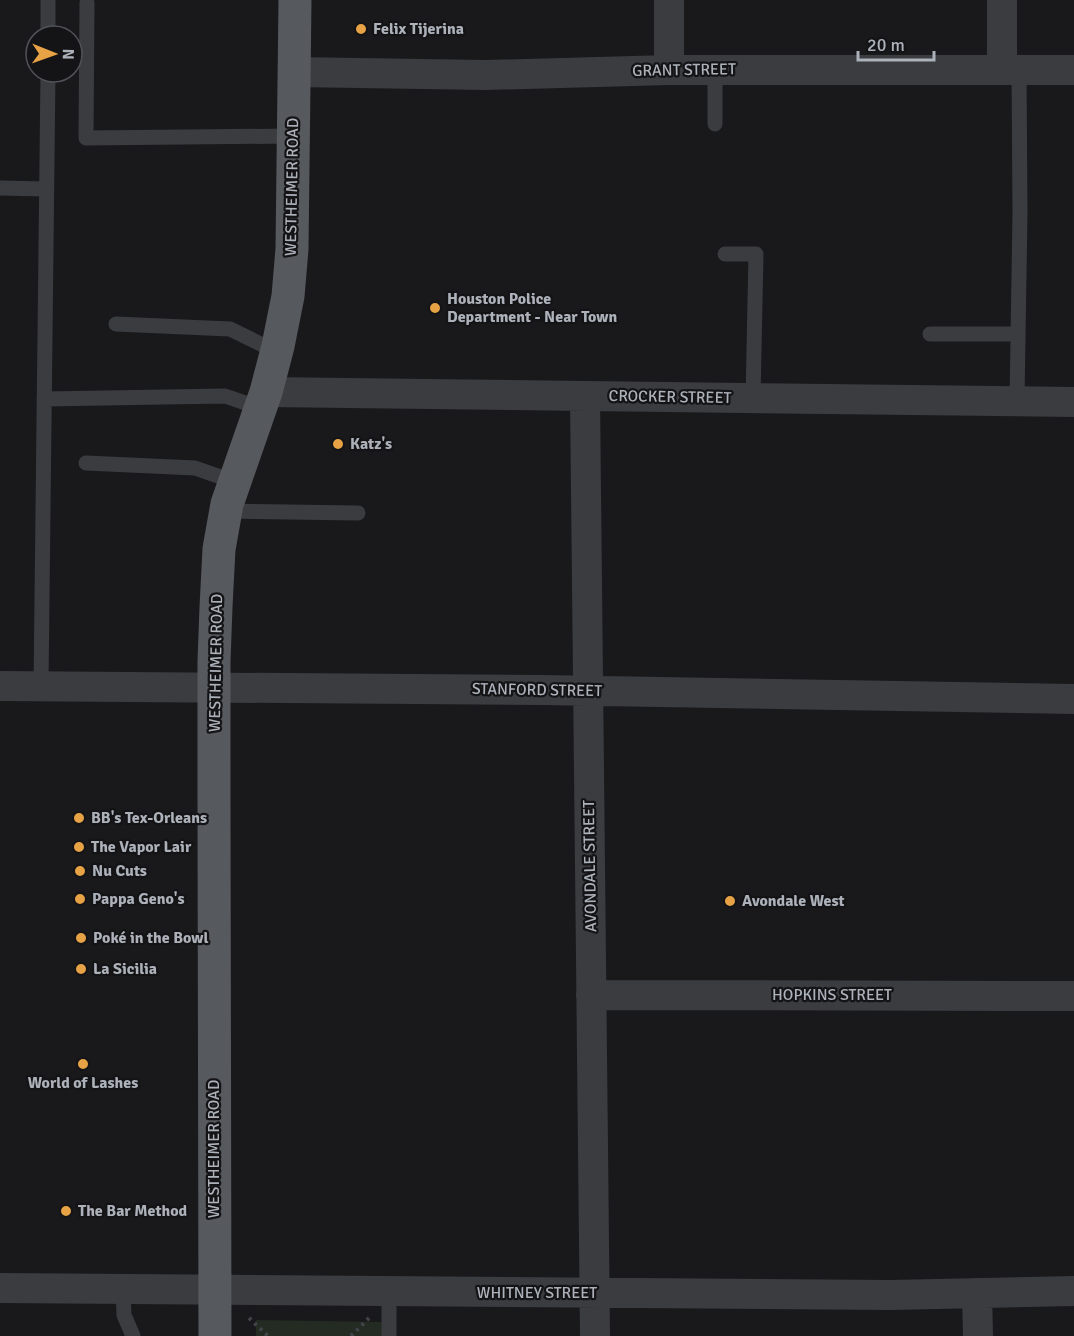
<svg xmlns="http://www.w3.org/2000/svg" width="1074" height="1336" font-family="Signika,sans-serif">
<rect width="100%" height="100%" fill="#19191b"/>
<!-- green -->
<path fill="#232b23" d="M 256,1320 L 384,1322 L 384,1336 L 256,1336 Z"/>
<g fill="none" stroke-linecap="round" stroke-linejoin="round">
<!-- path -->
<path stroke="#404347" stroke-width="4" stroke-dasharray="3 4.5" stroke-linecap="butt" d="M 249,1318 L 268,1336
M 351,1336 L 369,1318"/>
<!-- lane -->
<path stroke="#3a3c40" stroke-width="15" d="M 87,3 L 86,138 L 293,136
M 48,36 L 48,0
M 715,124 L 715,69
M 0,188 L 46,189
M 725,254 L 756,254 L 753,398
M 116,324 L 230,329 L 277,352
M 930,334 L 1018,334
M 44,399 L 225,396 L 260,408
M 1017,401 L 1020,213 L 1019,69
M 86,463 L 195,468 L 235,482
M 226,511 L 358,513
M 41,686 L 48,72
M 123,1290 L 124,1315 L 133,1336
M 389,1292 L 389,1336"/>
<!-- street -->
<path stroke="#3a3c40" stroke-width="30" d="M 1002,69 L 1002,0
M 669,70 L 669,0
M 294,72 L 486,75 L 669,70 L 1074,70
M 266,392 L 1074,402
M 585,396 L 595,1336
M 0,686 L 542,690 L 1074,699
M 591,995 L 1074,996
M 0,1288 L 891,1295 L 1074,1291
M 977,1293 L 978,1336"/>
<!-- primary -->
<path stroke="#56595e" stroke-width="33" d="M 215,1336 L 214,800 L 214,661 L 216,607 L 219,549 L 227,504 L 266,392 L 278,346 L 288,296 L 292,249 L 295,0"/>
</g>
<!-- markers -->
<g fill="#e7a245" stroke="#141416" stroke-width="2">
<circle cx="361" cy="29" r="6"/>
<circle cx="435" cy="308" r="6"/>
<circle cx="338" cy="444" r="6"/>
<circle cx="79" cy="818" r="6"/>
<circle cx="79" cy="847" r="6"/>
<circle cx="80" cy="871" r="6"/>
<circle cx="80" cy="899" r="6"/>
<circle cx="730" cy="901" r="6"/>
<circle cx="81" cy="938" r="6"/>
<circle cx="81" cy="969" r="6"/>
<circle cx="83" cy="1064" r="6"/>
<circle cx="66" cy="1211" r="6"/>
</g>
<g text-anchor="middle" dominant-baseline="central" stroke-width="4.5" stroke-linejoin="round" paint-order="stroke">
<!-- poi labels -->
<g font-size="16" font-weight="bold" fill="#acb1ba" stroke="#141416" text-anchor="start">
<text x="373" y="29">Felix Tijerina</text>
<text x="447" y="299">Houston Police<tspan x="447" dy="18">Department - Near Town</tspan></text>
<text x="350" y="444">Katz's</text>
<text x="91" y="818">BB's Tex-Orleans</text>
<text x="91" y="847">The Vapor Lair</text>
<text x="92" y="871">Nu Cuts</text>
<text x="92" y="899">Pappa Geno's</text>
<text x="742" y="901">Avondale West</text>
<text x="93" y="938">Poké in the Bowl</text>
<text x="93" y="969">La Sicilia</text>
<text x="83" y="1083" text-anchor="middle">World of Lashes</text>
<text x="78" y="1211">The Bar Method</text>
</g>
<!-- street labels -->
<g font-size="16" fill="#acb1ba" stroke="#141416">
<text transform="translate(684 70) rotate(-1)">GRANT STREET</text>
<text transform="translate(292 187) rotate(-89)">WESTHEIMER ROAD</text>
<text transform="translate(670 397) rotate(1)">CROCKER STREET</text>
<text transform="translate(216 663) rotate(-89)">WESTHEIMER ROAD</text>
<text transform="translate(537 690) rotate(1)">STANFORD STREET</text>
<text transform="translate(590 866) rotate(-91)">AVONDALE STREET</text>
<text x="832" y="995">HOPKINS STREET</text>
<text transform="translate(214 1149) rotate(-90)">WESTHEIMER ROAD</text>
<text x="537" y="1293">WHITNEY STREET</text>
</g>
</g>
<!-- north arrow -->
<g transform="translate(54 54) rotate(91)"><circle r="28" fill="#141416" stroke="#515358" stroke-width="1.5"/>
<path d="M0-4.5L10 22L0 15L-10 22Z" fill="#e7a245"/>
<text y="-9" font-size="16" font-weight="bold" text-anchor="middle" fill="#acb1ba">N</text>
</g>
<!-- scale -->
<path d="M858 51v9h76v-9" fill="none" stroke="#acb1ba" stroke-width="3"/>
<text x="867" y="51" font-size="18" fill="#acb1ba" stroke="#141416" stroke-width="4.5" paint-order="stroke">20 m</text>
</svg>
